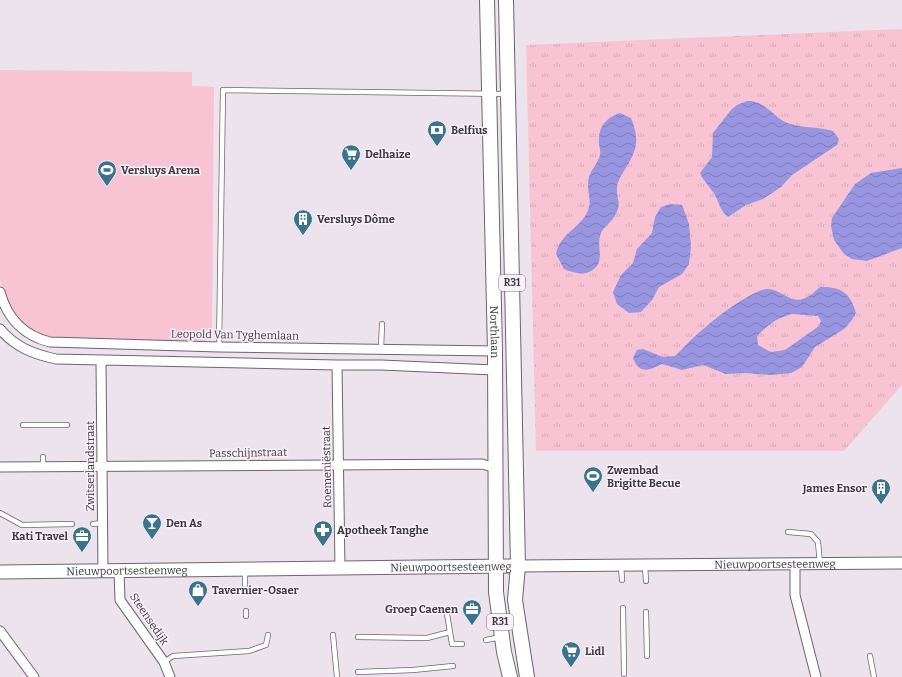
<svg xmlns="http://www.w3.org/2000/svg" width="902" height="677" font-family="Bitter,serif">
<defs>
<pattern id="grass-tufts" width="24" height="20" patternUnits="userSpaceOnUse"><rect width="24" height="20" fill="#f8c4d4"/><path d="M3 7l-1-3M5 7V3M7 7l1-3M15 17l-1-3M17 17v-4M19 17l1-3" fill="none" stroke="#d6a9b7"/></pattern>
<pattern id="water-waves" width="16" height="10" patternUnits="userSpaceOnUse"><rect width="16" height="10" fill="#9895e1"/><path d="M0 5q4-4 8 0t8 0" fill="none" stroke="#7d7bb8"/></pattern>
</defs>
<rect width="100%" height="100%" fill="#ece3ed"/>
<!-- grass -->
<path fill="url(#grass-tufts)" d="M 902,29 L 902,385 L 844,451 L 536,451 L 526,45 Z"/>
<!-- garden -->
<path fill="#f8c4d4" d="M 0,70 L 192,72 L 192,86 L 214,87 L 212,337 L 201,343 L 42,338 L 16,319 L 5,298 L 0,280 Z"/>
<!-- water -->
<path fill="url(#water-waves)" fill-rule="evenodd" d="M 747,101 C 768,101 772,118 790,124 C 804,128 819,127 833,131 L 839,139 L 837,145 L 792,175 L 781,187 L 763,199 L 746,205 L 728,217 C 719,210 719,200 713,192 C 708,185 703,180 700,173 L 712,157 L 713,133 L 731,110 L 737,105 Z
M 620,113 L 631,118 C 640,140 637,151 624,171 C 621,176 617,182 617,188 C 616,200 623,203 614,217 C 610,224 602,227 600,236 C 597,246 604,260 595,268 C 586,277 574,273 564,269 L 556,254 C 560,232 585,226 589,207 C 591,199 588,194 588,186 C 587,172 598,165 600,155 C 601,151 599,146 599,143 C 598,126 606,118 620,113 Z
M 902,168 L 902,248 L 867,261 L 852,259 L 844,254 L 834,240 L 831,226 L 832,218 L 855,184 L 871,173 Z
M 670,204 L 682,205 L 689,224 L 691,247 L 689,264 L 682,274 L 659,287 L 652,300 L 641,312 L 629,313 L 617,304 L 613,292 L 621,275 L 633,263 L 637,249 L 652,233 L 655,217 L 661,207 Z
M 820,287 C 841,287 850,292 856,313 L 852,320 L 844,329 L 815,347 L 802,367 L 791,373 L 771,375 L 745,373 L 726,374 L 703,365 L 682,370 L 662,364 C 650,370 639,375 633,358 L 637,350 L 643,349 L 663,357 L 675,356 C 682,350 687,343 694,337 C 712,321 740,298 762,290 C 778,284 790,306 805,298 C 811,296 815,291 820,287 ZM 792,314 L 818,316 L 821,321 L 819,326 L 785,350 L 771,352 L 758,345 L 757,336 C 768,325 776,318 792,314 Z"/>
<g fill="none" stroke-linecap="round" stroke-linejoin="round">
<defs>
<path id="service" d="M 219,347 L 223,90 L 506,94
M 381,349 L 382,324
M 23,425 L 67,425
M 43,467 L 43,457
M 0,513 L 22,525 L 72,524
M 93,524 L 102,523
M 788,532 L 811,534 L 818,542 L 820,564
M 621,566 L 622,580
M 645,566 L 646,581
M 245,570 L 245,585
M 623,608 L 624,674
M 646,612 L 647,656
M 447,614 L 452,644 L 462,644
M 246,616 L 246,611
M 333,635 L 337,677
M 358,637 L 427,638 L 450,632
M 486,640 L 501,637
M 870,656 L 874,677
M 164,662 L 173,656 L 249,651 L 266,645 L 268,635
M 358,672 L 413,670 L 453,666"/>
<path id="minor" d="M 0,292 C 7,318 24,336 50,342 L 219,347 L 495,351
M 0,329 C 15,347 33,354 56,359 L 337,365 L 381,365 L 494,370
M 101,361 L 103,571
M 337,365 L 340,569
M 0,467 L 482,464 L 496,468
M 795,564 L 795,595 L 816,677
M 119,571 L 120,600 L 164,662 L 170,677
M 0,631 L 34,677"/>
<g id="tertiary">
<path id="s1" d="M 518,566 L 902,563"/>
</g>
<g id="secondary">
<path id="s2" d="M 0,572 L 518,566"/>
</g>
<g id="primary">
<path id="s3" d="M 487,0 L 495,351 L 496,592 L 504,652 L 510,677"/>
<path d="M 506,0 L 518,566 L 515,600 L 527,677"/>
</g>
</defs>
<!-- service casing -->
<use href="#service" stroke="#6d656e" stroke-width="6"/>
<!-- minor casing -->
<use href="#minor" stroke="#6d656e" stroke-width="11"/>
<!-- tertiary casing -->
<use href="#tertiary" stroke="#6d656e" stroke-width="13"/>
<!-- secondary casing -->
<use href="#secondary" stroke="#6d656e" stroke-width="15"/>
<!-- primary casing -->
<use href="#primary" stroke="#6d656e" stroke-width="16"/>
<!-- service -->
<use href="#service" stroke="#fff" stroke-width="4.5"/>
<!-- minor -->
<use href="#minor" stroke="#fff" stroke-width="9"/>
<!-- tertiary -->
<use href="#tertiary" stroke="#fff" stroke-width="11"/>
<!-- secondary -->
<use href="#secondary" stroke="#fff" stroke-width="13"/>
<!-- primary -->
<use href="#primary" stroke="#fff" stroke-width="14"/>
</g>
<!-- icons -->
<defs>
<symbol id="bank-pin" viewBox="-11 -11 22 30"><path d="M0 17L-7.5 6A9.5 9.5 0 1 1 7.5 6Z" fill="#3b738d" stroke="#f9f0fa"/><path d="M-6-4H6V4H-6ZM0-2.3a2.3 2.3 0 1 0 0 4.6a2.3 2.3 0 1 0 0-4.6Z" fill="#fff"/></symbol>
<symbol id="supermarket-pin" viewBox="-11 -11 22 30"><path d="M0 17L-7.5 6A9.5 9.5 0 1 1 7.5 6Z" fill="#3b738d" stroke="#f9f0fa"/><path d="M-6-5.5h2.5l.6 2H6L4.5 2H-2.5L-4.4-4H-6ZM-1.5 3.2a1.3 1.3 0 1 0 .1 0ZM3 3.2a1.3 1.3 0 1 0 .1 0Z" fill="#fff"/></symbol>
<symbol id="stadium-pin" viewBox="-11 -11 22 30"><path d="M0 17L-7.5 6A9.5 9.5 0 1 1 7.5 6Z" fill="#3b738d" stroke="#f9f0fa"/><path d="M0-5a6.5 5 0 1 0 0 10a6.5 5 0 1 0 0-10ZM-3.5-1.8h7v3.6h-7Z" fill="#fff"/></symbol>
<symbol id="building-pin" viewBox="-11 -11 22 30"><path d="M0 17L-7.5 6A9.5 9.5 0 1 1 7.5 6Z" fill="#3b738d" stroke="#f9f0fa"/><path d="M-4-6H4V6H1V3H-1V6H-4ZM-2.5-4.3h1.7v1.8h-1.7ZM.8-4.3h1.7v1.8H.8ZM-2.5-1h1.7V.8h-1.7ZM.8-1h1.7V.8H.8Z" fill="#fff"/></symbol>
<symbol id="bar-pin" viewBox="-11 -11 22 30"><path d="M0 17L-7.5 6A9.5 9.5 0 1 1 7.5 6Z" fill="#3b738d" stroke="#f9f0fa"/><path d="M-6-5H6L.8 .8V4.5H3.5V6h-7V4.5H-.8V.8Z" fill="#fff"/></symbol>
<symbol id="pharmacy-pin" viewBox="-11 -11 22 30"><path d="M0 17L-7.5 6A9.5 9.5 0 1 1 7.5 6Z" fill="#3b738d" stroke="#f9f0fa"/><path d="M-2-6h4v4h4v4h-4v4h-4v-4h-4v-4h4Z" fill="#fff"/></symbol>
<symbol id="office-pin" viewBox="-11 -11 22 30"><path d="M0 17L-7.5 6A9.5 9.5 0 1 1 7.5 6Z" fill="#3b738d" stroke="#f9f0fa"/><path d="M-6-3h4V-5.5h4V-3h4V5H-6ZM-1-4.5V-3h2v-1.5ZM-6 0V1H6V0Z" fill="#fff"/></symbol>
<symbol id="shop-pin" viewBox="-11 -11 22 30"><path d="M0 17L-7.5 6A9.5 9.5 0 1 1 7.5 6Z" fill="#3b738d" stroke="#f9f0fa"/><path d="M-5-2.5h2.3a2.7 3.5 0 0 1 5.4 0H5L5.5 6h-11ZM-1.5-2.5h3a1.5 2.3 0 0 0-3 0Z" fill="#fff"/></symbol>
</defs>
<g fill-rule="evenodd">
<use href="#bank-pin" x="426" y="119" width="22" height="30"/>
<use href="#supermarket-pin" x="340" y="143" width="22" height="30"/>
<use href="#stadium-pin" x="96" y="159" width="22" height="30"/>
<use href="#building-pin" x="292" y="208" width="22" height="30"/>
<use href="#stadium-pin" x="582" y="465" width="22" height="30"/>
<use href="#building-pin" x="870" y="477" width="22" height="30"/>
<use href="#bar-pin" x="141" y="512" width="22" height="30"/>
<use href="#pharmacy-pin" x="312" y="519" width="22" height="30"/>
<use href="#office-pin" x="71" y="525" width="22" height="30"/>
<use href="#shop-pin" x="187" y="579" width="22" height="30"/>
<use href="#office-pin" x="461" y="598" width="22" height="30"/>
<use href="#supermarket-pin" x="560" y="640" width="22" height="30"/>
</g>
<g text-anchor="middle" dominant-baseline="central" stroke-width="3" stroke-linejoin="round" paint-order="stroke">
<!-- shield labels -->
<g fill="#f9f0fa" stroke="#757176" stroke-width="1">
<rect x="499" y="275" width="26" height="16" rx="3"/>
<rect x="487" y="614" width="26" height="16" rx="3"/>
</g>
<g font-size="10" font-weight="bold" fill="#3d3a3e">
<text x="512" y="283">R31</text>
<text x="500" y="622">R31</text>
</g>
<!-- poi labels -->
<g font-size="11" font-weight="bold" fill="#3d3a3e" stroke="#f9f0fa" text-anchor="start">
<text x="451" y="130">Belfius</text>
<text x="365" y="154">Delhaize</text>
<text x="121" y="170">Versluys Arena</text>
<text x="317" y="219">Versluys Dôme</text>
<text x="607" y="470">Zwembad<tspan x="607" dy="13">Brigitte Becue</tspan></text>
<text x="867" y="488" text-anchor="end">James Ensor</text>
<text x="166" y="523">Den As</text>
<text x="337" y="530">Apotheek Tanghe</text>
<text x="68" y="536" text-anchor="end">Kati Travel</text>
<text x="212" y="590">Tavernier-Osaer</text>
<text x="458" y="609" text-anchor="end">Groep Caenen</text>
<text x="585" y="651">Lidl</text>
</g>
<!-- street labels -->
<g font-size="11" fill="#3d3a3e" stroke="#f9f0fa">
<text stroke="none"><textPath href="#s3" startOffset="332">Northlaan</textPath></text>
<text transform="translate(235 335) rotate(1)">Leopold Van Tyghemlaan</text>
<text transform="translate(248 453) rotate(-1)">Passchijnstraat</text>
<text transform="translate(90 466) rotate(-90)">Zwitserlandstraat</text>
<text transform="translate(327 467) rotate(-91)">Roemeniëstraat</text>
<text stroke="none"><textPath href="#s1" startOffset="257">Nieuwpoortsesteenweg</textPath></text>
<text stroke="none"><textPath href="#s2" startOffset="451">Nieuwpoortsesteenweg</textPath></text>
<text stroke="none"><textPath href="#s2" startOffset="127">Nieuwpoortsesteenweg</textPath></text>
<text transform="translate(149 619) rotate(56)">Steensedijk</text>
</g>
</g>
</svg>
